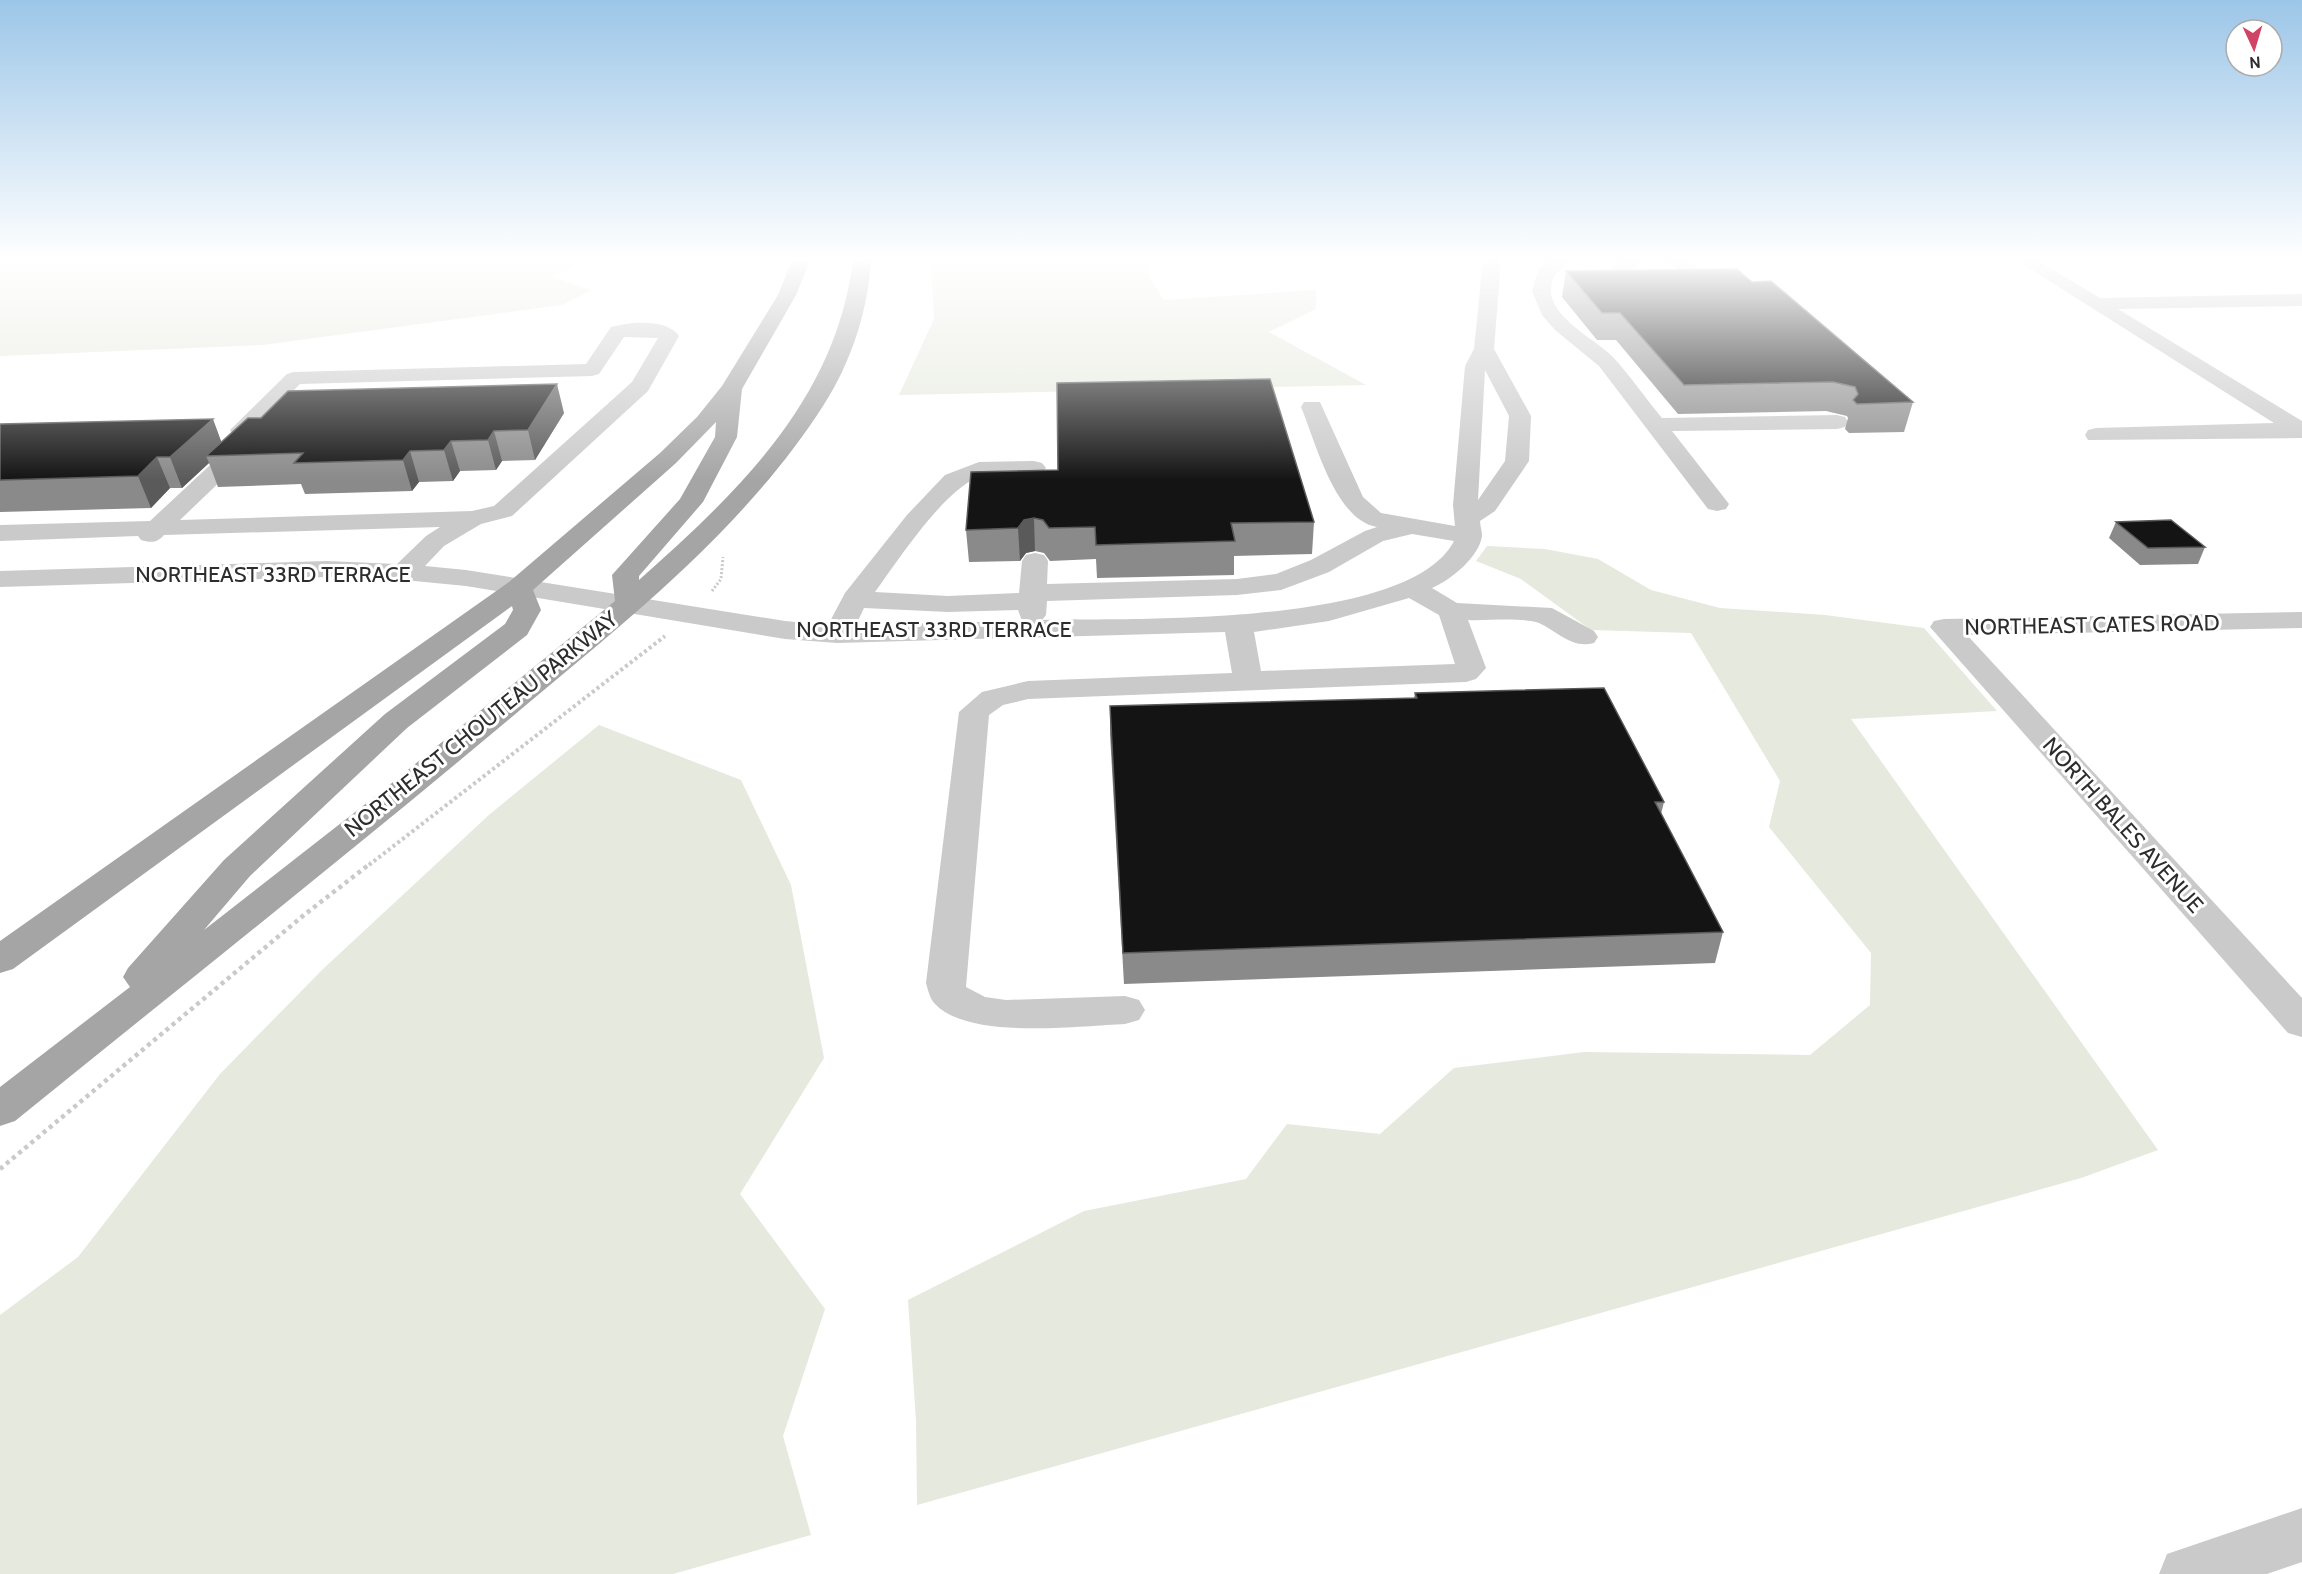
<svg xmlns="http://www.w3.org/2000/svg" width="2302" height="1574" font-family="Cabin,sans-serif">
<rect width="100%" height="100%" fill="#fff"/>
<!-- green -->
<path fill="#e6e9dd" d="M 0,260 L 584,260 L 552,277 L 592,290 L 562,305 L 262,345 L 0,356 Z
M 931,260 L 1156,260 L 1147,272 L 1164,300 L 1316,290 L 1316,309 L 1269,332 L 1366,385 L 899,395 L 934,319 Z
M 1487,546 L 1545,549 L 1598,559 L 1651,590 L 1720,608 L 1825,615 L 1924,628 L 1997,711 L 1851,719 L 2158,1150 L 2081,1178 L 917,1505 L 916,1421 L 908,1300 L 1084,1211 L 1246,1179 L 1287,1124 L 1380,1134 L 1454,1068 L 1584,1052 L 1810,1055 L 1870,1005 L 1871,953 L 1769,827 L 1780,781 L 1691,633 L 1591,630 L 1521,579 L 1476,561 Z
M 599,725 L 741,780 L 791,885 L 824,1058 L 740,1194 L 825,1309 L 783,1436 L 811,1535 L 673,1574 L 0,1574 L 0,1315 L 78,1257 L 220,1074 L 323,969 L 490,814 Z"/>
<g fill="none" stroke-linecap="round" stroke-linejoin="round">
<!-- path-far2 -->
<path stroke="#cacaca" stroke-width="3" stroke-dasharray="2 2" stroke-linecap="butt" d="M 712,591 L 721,579 L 723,557"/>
<!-- path-far1 -->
<path stroke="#cacaca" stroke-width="4" stroke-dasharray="3 3" stroke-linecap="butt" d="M 369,865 L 665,636"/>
<!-- path -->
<path stroke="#cacaca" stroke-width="4.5" stroke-dasharray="4 4" stroke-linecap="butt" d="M 0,1169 L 304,915 L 371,863"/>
<!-- minor -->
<path fill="#cacaca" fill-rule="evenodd" d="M 1483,260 L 1501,260 L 1494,349 L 1531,416 L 1529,461 L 1495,511 L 1480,521 C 1480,525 1482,531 1482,536 C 1479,557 1451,580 1432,588 L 1457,603 L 1552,608 L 1594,631 L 1598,637 L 1594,643 C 1572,649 1558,632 1539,623 C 1523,617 1486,621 1468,620 L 1486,668 L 1476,679 L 1466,682 L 1028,699 L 1003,705 L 989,715 L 966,987 L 985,997 L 1006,1000 L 1125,996 L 1139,1000 L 1145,1010 L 1139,1020 L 1125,1024 C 1078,1026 969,1040 935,1004 C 930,999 928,990 926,983 L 959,712 L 982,692 L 1028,681 L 1232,673 L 1225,632 L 837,643 L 785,639 L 466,586 L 404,580 L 327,577 L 0,587 L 0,571 L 327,561 L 397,564 L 426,536 L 440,527 L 164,535 C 157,543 151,543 141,540 L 138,536 L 0,541 L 0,525 L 150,521 L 238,439 L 254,439 L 257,444 L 254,449 L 180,520 L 472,511 L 494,506 L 632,382 L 658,338 L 624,337 L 599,374 L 592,376 L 300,384 L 249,435 L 233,435 L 230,430 L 287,374 L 294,372 L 586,364 L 611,327 C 629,322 667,318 679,336 L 648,391 L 512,516 L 481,524 L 444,546 L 425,566 L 466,570 L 785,621 L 828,625 L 845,593 L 907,515 L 945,475 L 979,462 L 1034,461 L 1042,463 L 1046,468 L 1042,473 C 1023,478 1002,472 983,476 C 948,483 897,562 875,592 L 948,596 L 1019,593 L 1022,561 L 1026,555 L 1035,553 L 1044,555 L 1048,561 L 1047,584 L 1237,579 L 1276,574 L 1311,560 L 1365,531 L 1377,527 C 1335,520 1316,443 1301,407 L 1304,402 L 1320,402 L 1363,497 L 1381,513 L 1455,526 L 1453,505 L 1465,366 L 1474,349 ZM 1485,370 L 1509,416 L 1505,461 L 1478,500 ZM 1412,534 L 1454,541 C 1409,628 1131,618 1042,620 L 1046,615 L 1047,601 L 1237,595 L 1281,590 L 1329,572 L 1383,541 ZM 1409,598 L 1439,615 L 1455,664 L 1261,671 L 1254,632 L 1329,621 ZM 864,608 L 948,612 L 1018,610 L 1022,621 L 856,625 Z
M 1548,260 L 1570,260 C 1561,273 1552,270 1551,290 C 1550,317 1595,339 1612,356 C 1630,375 1645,398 1662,418 L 1837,415 L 1845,417 L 1848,422 L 1845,427 L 1837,429 L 1672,431 L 1729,504 L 1726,509 L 1717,511 L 1708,509 L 1599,366 L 1555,330 L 1542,315 L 1532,291 L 1538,271 Z
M 1620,260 L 1643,260 L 1618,283 L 1606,283 L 1603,279 Z
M 1661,260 L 1692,261 L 1698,271 L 1691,279 L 1685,280 L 1644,282 L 1641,278 L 1644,274 L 1680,270 Z
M 2016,260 L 2037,260 L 2100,298 L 2302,294 L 2302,306 L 2118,309 L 2302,421 L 2302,438 L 2088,440 L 2085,435 L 2088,430 L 2096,428 L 2274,423 Z
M 2302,612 L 2302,628 L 1967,635 L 2302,998 L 2302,1037 L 2288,1033 L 1930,627 L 1934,621 L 1944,619 Z
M 2302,1508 L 2302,1562 L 2267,1574 L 2159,1574 L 2167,1554 Z"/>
<!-- major -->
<path fill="#a5a5a5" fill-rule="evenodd" d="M 792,260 L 810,260 L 796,295 L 742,389 L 737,437 L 703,502 L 639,576 L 639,580 C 739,491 836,399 853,260 L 871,260 C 868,311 851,363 823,406 C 742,532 621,625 507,721 C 345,857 179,988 15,1121 L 0,1126 L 0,1087 L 130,987 L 123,977 L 128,968 L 224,860 L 385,714 L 505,624 L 513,610 L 512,606 L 13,969 L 0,973 L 0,941 L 509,582 L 660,453 L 697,417 L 722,386 L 778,295 ZM 716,422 L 715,437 L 680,499 L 612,575 L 615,601 L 382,791 L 204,930 L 250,876 L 407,728 L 527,635 L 541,610 L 533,590 L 676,463 Z"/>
</g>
<!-- wall -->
<path fill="#8a8a8a" d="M 1566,271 L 1752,282 L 1913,402 L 1904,432 L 1849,433 L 1845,429 L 1848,418 L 1847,416 L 1826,411 L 1678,414 L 1616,340 L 1597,340 L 1562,297 Z
M 564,413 L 535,460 L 502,461 L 496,470 L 460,471 L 453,481 L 419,482 L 412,491 L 305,494 L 301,484 L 218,487 L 209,463 L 182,488 L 170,488 L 151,508 L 0,512 L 0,424 L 221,442 L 261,418 Z
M 971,472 L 1314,522 L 1312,554 L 1234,556 L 1234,575 L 1097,578 L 1096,559 L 1050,561 L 1044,553 L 1035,551 L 1026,553 L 1020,561 L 969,562 L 966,530 Z
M 2116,522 L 2205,547 L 2198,564 L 2140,565 L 2109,538 Z
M 1415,693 L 1664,802 L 1661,814 L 1723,932 L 1715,963 L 1124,984 L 1110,734 L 1110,706 L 1414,698 Z"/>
<!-- shaded-wall -->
<path fill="#5a5a5a" d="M 557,384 L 564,413 L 535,460 L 528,430 Z
M 213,419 L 224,449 L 206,456 L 209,463 L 182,488 L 170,457 Z
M 494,431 L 502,461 L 496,470 L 488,440 Z
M 451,441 L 460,471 L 453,481 L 444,450 Z
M 410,451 L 419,482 L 412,491 L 403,460 Z
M 157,457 L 170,488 L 151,508 L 138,476 Z
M 1034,518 L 1035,551 L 1026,553 L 1020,561 L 1018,528 L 1024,520 Z"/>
<!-- building -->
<path fill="#141414" stroke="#5a5a5a" stroke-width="1.5" d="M 1737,269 L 1752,282 L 1771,281 L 1913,402 L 1857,404 L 1853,400 L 1858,394 L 1855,387 L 1833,382 L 1684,385 L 1620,313 L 1602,313 L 1566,271 Z
M 1270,379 L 1314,522 L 1231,523 L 1235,541 L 1096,545 L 1095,527 L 1049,528 L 1043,520 L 1034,518 L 1024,520 L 1018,528 L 966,530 L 971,472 L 1058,470 L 1057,383 Z
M 557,384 L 528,430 L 494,431 L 488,440 L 451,441 L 444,450 L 410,451 L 403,460 L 294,463 L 303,453 L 206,456 L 248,418 L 261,418 L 288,391 Z
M 213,419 L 170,457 L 157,457 L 138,476 L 0,480 L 0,424 Z
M 2171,520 L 2205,547 L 2148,548 L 2116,522 Z
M 1604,688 L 1664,802 L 1655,802 L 1723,932 L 1123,953 L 1110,706 L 1417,698 L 1415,693 Z"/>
<!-- sky -->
<linearGradient id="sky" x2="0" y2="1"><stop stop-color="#9cc6e8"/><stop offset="0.54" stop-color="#fff"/><stop offset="1" stop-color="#fff" stop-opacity="0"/></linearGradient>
<rect width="2302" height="480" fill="url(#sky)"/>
<g text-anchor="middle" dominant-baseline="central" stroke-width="6" stroke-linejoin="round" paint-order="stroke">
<!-- street labels -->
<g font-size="22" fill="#2d2d2d" stroke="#fff">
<text x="273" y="574">NORTHEAST 33RD TERRACE</text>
<text transform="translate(2092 625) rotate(-1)">NORTHEAST CATES ROAD</text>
<text x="934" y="629">NORTHEAST 33RD TERRACE</text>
<text transform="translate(481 724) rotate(-39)">NORTHEAST CHOUTEAU PARKWAY</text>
<text transform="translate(2123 825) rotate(48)">NORTH BALES AVENUE</text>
</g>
</g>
<!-- north arrow -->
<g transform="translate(2254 48) rotate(176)"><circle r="28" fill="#ffffff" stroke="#ababab" stroke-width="1.5"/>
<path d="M0-4.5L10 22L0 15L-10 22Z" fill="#d14365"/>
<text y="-9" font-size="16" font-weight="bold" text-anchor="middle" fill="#2d2d2d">N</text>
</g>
</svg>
